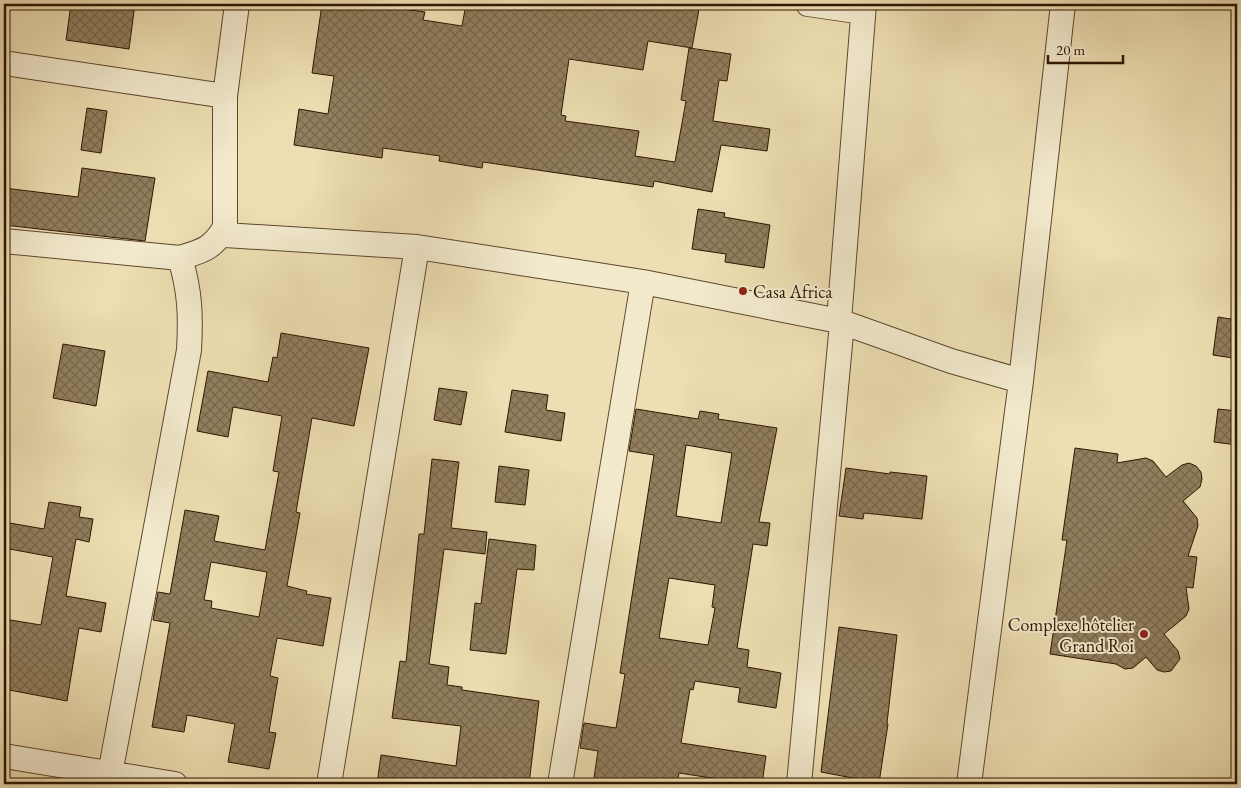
<svg xmlns="http://www.w3.org/2000/svg" width="1241" height="788" font-family="'EB Garamond',serif">
<defs>
<pattern id="building-cross-hatch" width="8" height="8" patternUnits="userSpaceOnUse" patternTransform="scale(1.25)"><rect width="8" height="8" fill="#917f5e"/><path d="M0 0l8 8M0 8l8-8" fill="none" stroke="#77674b"/></pattern>
</defs>
<rect width="100%" height="100%" fill="#eddfb3"/>
<filter id="stains"><feTurbulence type="fractalNoise" baseFrequency=".004" numOctaves="4"/><feColorMatrix values="0 0 0 0 .2 0 0 0 0 .09 0 0 0 0 .02 0 0 0 .5 -.17"/></filter>
<radialGradient id="worn" r=".72"><stop offset=".6" stop-color="#630" stop-opacity="0"/><stop offset="1" stop-color="#630" stop-opacity=".3"/></radialGradient>
<!-- building -->
<path fill="url(#building-cross-hatch)" stroke="#2e1601" fill-rule="evenodd" d="M 71,4 L 135,4 L 129,49 L 66,40 Z
M 322,4 L 368,4 L 425,12 L 423,20 L 462,26 L 466,4 L 648,4 L 670,7 L 671,4 L 700,4 L 692,48 L 648,41 L 643,70 L 569,59 L 561,115 L 566,116 L 565,121 L 639,131 L 635,156 L 675,162 L 686,101 L 681,100 L 689,48 L 731,54 L 727,81 L 719,80 L 713,121 L 770,129 L 767,151 L 721,145 L 712,192 L 654,181 L 653,187 L 483,162 L 482,168 L 439,161 L 440,156 L 383,148 L 382,158 L 294,145 L 299,109 L 328,114 L 334,76 L 312,73 Z
M 87,108 L 107,111 L 101,153 L 81,150 Z
M 82,168 L 155,178 L 145,241 L 4,225 L 4,188 L 78,197 Z
M 698,209 L 725,213 L 724,217 L 770,225 L 764,268 L 725,262 L 726,254 L 692,249 Z
M 1218,317 L 1237,320 L 1233,358 L 1213,355 Z
M 281,333 L 369,348 L 354,426 L 312,418 L 296,512 L 300,513 L 287,586 L 307,591 L 306,594 L 331,598 L 323,646 L 277,638 L 270,676 L 278,678 L 269,732 L 276,733 L 269,769 L 228,762 L 235,724 L 187,715 L 184,732 L 152,727 L 170,623 L 153,620 L 158,592 L 170,594 L 185,510 L 219,516 L 214,541 L 265,550 L 279,472 L 273,471 L 282,416 L 233,407 L 228,437 L 197,431 L 208,371 L 268,382 L 273,357 L 277,358 ZM 211,562 L 267,572 L 259,617 L 211,608 L 212,601 L 204,600 Z
M 63,344 L 105,351 L 96,406 L 53,398 Z
M 439,388 L 467,392 L 461,425 L 434,420 Z
M 512,390 L 548,395 L 546,410 L 565,413 L 561,441 L 505,432 Z
M 636,409 L 698,419 L 700,411 L 719,414 L 718,419 L 777,428 L 759,522 L 770,523 L 767,546 L 753,544 L 737,648 L 749,650 L 747,667 L 781,673 L 776,708 L 738,702 L 740,688 L 695,681 L 693,690 L 690,689 L 681,743 L 766,756 L 762,784 L 731,784 L 731,781 L 679,773 L 677,784 L 593,784 L 598,751 L 580,748 L 584,723 L 616,728 L 625,674 L 620,673 L 654,455 L 629,451 ZM 686,445 L 732,453 L 721,523 L 676,516 ZM 669,578 L 715,585 L 712,607 L 715,608 L 708,645 L 659,638 Z
M 1218,409 L 1237,411 L 1237,445 L 1214,442 Z
M 1075,448 L 1118,454 L 1117,463 L 1146,458 L 1153,461 L 1166,477 L 1182,465 L 1189,463 L 1196,466 L 1201,472 L 1202,479 L 1200,487 L 1183,501 L 1197,518 L 1198,526 L 1188,556 L 1197,557 L 1193,588 L 1186,587 L 1189,609 L 1186,616 L 1164,634 L 1178,651 L 1180,659 L 1171,671 L 1164,672 L 1157,670 L 1146,657 L 1133,668 L 1125,669 L 1116,664 L 1050,654 L 1067,540 L 1062,540 Z
M 432,459 L 459,462 L 451,528 L 487,532 L 485,554 L 444,549 L 429,664 L 449,667 L 447,685 L 462,687 L 462,690 L 539,701 L 529,784 L 377,784 L 381,755 L 456,766 L 461,726 L 392,718 L 400,661 L 406,662 L 419,534 L 424,534 Z
M 499,466 L 529,470 L 525,505 L 495,502 Z
M 846,468 L 890,474 L 890,472 L 927,476 L 922,519 L 864,513 L 863,519 L 839,516 Z
M 49,502 L 81,507 L 79,517 L 93,519 L 89,542 L 76,539 L 66,596 L 106,603 L 101,632 L 79,628 L 67,701 L 4,689 L 4,619 L 41,625 L 53,557 L 4,548 L 4,522 L 44,529 Z
M 489,539 L 536,545 L 534,570 L 517,569 L 506,654 L 470,650 L 475,603 L 481,604 Z
M 839,627 L 897,635 L 887,723 L 888,724 L 879,783 L 821,772 Z"/>
<g fill="none" stroke-linecap="round" stroke-linejoin="round">
<defs>
<path id="minor" d="M 808,4 L 863,12
M 4,63 L 225,96
M 225,235 L 417,247 L 643,282 L 839,321 L 951,361 L 1021,381
M 225,235 L 225,96 L 237,4
M 4,241 L 180,258 C 202,251 212,249 224,229 L 225,235
M 839,321 L 864,4
M 4,756 L 175,784
M 110,774 L 189,350 C 191,315 190,291 180,258
M 329,784 L 417,247
M 560,784 L 643,282
M 799,784 L 842,323
M 969,784 L 1021,381 L 1063,4"/>
</defs>
<!-- minor casing -->
<use href="#minor" stroke="#5e482e" stroke-width="26"/>
<!-- minor -->
<use href="#minor" stroke="#f3eace" stroke-width="24"/>
</g>
<!-- markers -->
<g fill="#8f2418" stroke="#f3eace" stroke-width="2">
<circle cx="743" cy="291" r="5"/>
<circle cx="1144" cy="634" r="5"/>
</g>
<g text-anchor="middle" dominant-baseline="central" stroke-width="4" stroke-linejoin="round" paint-order="stroke">
<!-- poi labels -->
<g font-size="18" fill="#2e1601" stroke="#f3eace" text-anchor="start">
<text x="753" y="291">Casa Africa</text>
<text x="1134" y="624" text-anchor="end">Complexe hôtelier<tspan x="1134" dy="21">Grand Roi</tspan></text>
</g>
</g>
<!-- margin -->
<rect width="1241" height="788" fill="none" stroke="#eddfb3" stroke-width="20"/>
<rect x="5" y="5" width="1231" height="778" fill="none" stroke="#2e1601" stroke-width="2.5"/>
<rect x="10" y="10" width="1221" height="768" fill="none" stroke="#2e1601"/>
<!-- scale -->
<path d="M1048 55v8h75v-8" fill="none" stroke="#2e1601" stroke-width="2.5"/>
<text x="1056" y="55" font-size="15" fill="#2e1601" stroke="#f3eace" stroke-width="4" paint-order="stroke">20 m</text>
<rect width="100%" height="100%" filter="url(#stains)"/>
<rect width="100%" height="100%" fill="url(#worn)"/>
</svg>
